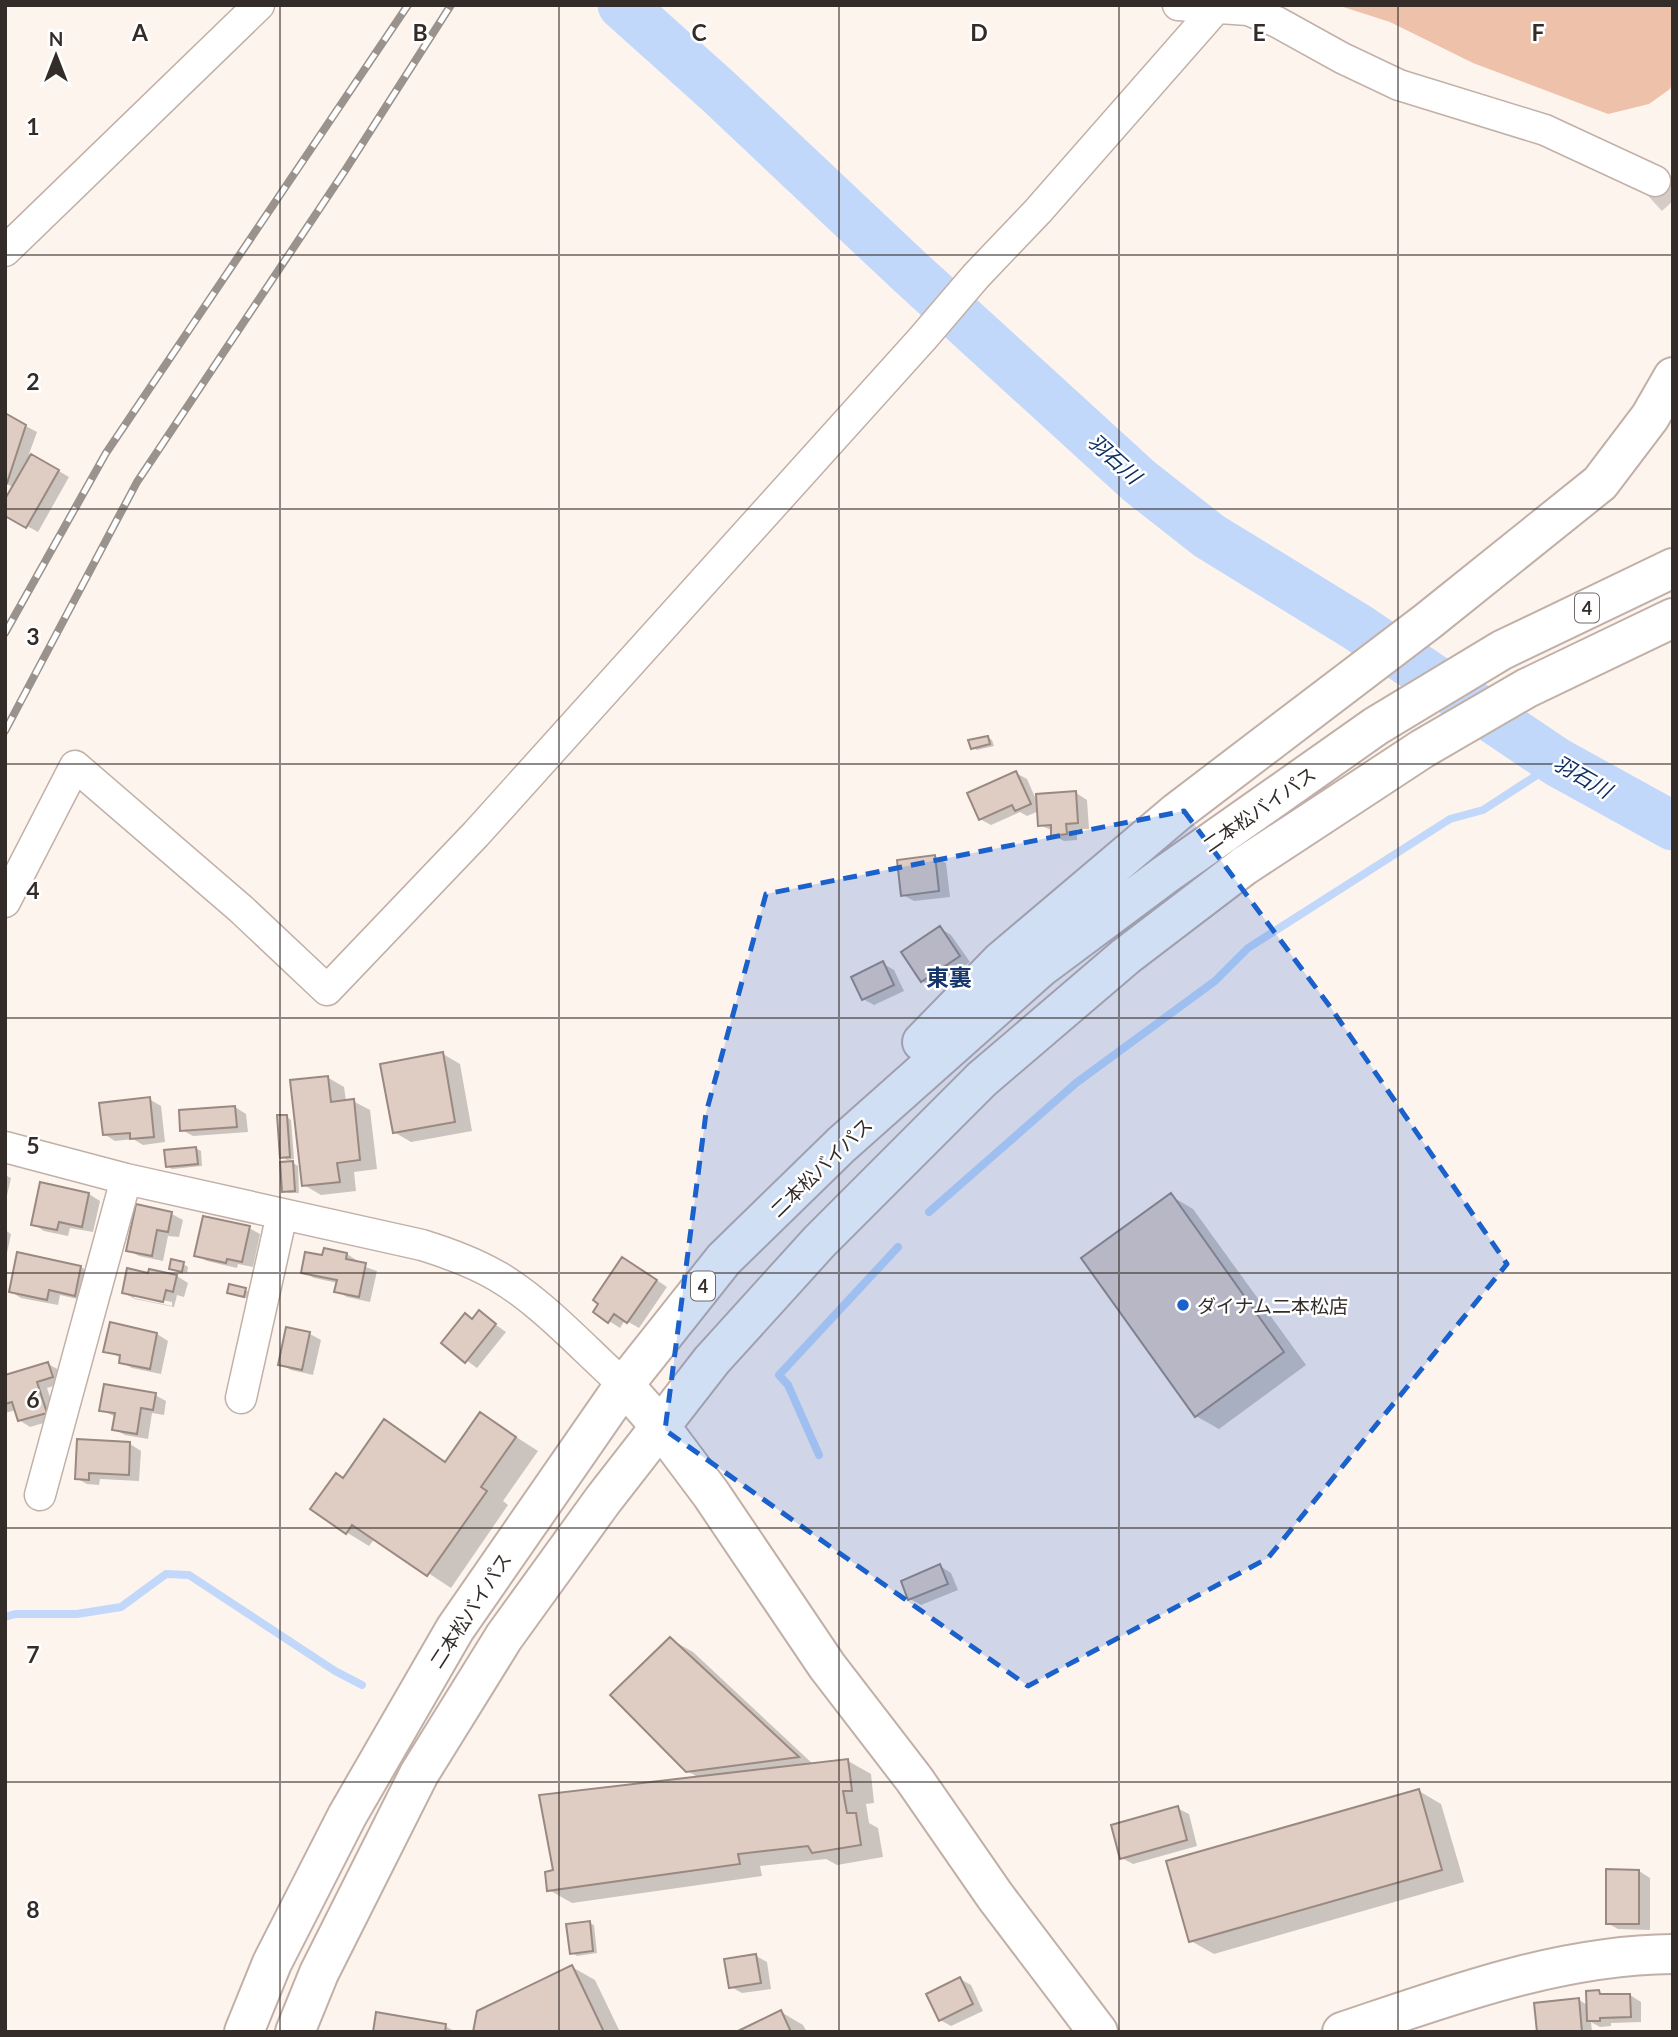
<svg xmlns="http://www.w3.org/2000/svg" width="1678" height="2037" font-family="Lato,'Noto Sans JP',sans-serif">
<rect width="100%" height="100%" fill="#fef4ee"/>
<!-- green -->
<path fill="#eec1aa" d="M 1337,5 L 1673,5 L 1673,82 L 1670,89 L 1649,104 L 1608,114 L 1473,63 L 1390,22 Z"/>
<!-- shadow -->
<path fill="#0003" fill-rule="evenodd" d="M 5,415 L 37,432 L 29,454 L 69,477 L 38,532 L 5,514 L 14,487 L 6,484 Z
M 987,737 L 992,740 L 994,746 L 977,750 L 972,747 Z
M 1016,773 L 1027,779 L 1038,804 L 1076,793 L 1087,800 L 1089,829 L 1077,829 L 1077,840 L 1064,841 L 1053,835 L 1053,831 L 1040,825 L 1039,811 L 1027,816 L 1020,812 L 991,825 L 980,819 Z
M 935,857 L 946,863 L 950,897 L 914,901 L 903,895 Z
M 940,928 L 951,935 L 970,962 L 934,987 L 922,981 Z
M 882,963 L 894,970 L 904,991 L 874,1005 L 863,999 Z
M 443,1054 L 460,1064 L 472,1131 L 411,1142 L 394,1132 Z
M 327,1077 L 344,1087 L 346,1101 L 353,1101 L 370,1110 L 377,1169 L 354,1172 L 356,1191 L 321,1195 L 304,1185 Z
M 149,1099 L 161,1106 L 165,1142 L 143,1145 L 133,1139 L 115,1141 L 104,1134 Z
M 235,1107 L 246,1114 L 248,1132 L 193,1136 L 182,1130 Z
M 287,1117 L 291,1120 L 294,1159 L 287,1160 L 282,1157 Z
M 196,1148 L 201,1151 L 202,1166 L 172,1169 L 167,1166 Z
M 293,1163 L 298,1166 L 299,1193 L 289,1193 L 284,1191 Z
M 5,1175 L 11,1178 L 5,1204 Z
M 41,1184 L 89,1194 L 100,1201 L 93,1232 L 70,1228 L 68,1236 L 44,1231 L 33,1224 Z
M 1171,1196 L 1193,1209 L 1306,1365 L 1219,1429 L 1196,1416 Z
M 172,1214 L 183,1220 L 179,1237 L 168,1236 L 163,1261 L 139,1256 L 128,1250 Z
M 249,1228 L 260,1234 L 253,1267 L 238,1264 L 237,1268 L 207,1261 L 196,1255 Z
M 5,1230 L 11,1234 L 7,1253 L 5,1253 Z
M 347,1254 L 358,1261 L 357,1264 L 377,1271 L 370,1302 L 347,1297 L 336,1291 L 338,1283 L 314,1278 L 303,1272 L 324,1258 Z
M 183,1264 L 188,1267 L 187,1273 L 171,1268 Z
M 634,1265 L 667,1287 L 639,1328 L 625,1320 L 620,1328 L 595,1312 Z
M 81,1267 L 92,1274 L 86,1301 L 60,1295 L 58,1305 L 21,1298 L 10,1291 Z
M 150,1275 L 177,1276 L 188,1283 L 184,1297 L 177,1295 L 174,1307 L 135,1299 L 124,1293 ZM 134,1294 L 172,1302 L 172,1306 L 134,1298 Z
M 230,1286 L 251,1292 L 249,1299 L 229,1293 Z
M 479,1313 L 506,1332 L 477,1368 L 443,1343 L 474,1320 Z
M 288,1329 L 310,1334 L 321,1340 L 313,1375 L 291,1370 L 280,1364 Z
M 157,1334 L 168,1341 L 161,1374 L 132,1368 L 121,1362 L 122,1358 L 105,1351 Z
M 48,1364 L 59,1370 L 63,1383 L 47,1388 L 57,1419 L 30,1427 L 19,1420 L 16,1410 L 5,1413 L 5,1377 Z
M 155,1395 L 166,1401 L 164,1415 L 152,1413 L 148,1439 L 125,1435 L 114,1429 L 116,1417 L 101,1410 Z
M 480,1414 L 538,1451 L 503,1501 L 508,1505 L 451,1588 L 375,1538 L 369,1546 L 346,1532 L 344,1479 L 384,1422 L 446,1462 Z
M 130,1444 L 141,1451 L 139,1481 L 100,1479 L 99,1485 L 87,1484 L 76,1478 Z
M 940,1566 L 951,1573 L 958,1590 L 921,1605 L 910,1599 Z
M 670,1639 L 693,1652 L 814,1765 L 848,1761 L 871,1774 L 874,1803 L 866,1804 L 869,1823 L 878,1828 L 883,1857 L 837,1865 L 826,1859 L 760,1866 L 762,1876 L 572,1903 L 549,1890 L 700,1778 L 687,1771 Z
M 1419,1791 L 1441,1804 L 1464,1882 L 1214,1954 L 1191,1941 Z
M 1177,1808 L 1189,1814 L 1197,1846 L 1133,1864 L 1122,1858 Z
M 1639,1871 L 1650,1878 L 1650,1930 L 1618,1929 L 1607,1923 Z
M 589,1923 L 594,1925 L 597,1953 L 577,1956 L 572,1953 Z
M 756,1956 L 767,1962 L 771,1989 L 742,1993 L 731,1987 Z
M 572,1967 L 595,1980 L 620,2032 L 475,2032 Z
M 960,1979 L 971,1985 L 983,2011 L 951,2026 L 940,2020 Z
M 1599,1992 L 1605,1996 L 1630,1995 L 1641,2002 L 1641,2022 L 1611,2023 L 1611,2026 L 1600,2027 L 1591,2022 L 1592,2032 L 1539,2032 L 1579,2000 L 1589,2006 Z
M 781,2012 L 803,2025 L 807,2032 L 740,2032 Z
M 445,2026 L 456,2032 L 375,2032 Z"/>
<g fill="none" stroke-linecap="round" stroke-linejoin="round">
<!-- stream -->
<path stroke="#c1d8fb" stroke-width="8" d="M 929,1212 L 1076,1083 L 1215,981 L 1248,948 L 1450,819 L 1483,810 L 1557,762
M 819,1455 L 788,1385 L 779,1375 L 898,1247
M 5,1617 L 15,1614 L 77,1614 L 121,1607 L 166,1574 L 189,1575 L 335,1671 L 362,1685"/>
<!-- river -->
<path stroke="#c1d8fb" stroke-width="49" d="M 622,5 L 718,91 L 909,271 L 1139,481 L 1209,536 L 1357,627 L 1557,762 L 1673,826"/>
</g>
<!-- building -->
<path fill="#dfcdc4" stroke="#998981" stroke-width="2" d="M 5,413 L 26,425 L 7,483 L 5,482 Z
M 31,454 L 59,470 L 26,528 L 5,516 L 5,499 Z
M 988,736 L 990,744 L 971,749 L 968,740 Z
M 1016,771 L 1031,804 L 1015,811 L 1012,805 L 979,820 L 967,793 Z
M 1076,791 L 1078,823 L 1066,824 L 1067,834 L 1051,836 L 1051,825 L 1038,826 L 1036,794 Z
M 935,855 L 939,891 L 901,896 L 897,860 Z
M 940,926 L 960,956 L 921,982 L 901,952 Z
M 883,961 L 894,985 L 862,1000 L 851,977 Z
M 443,1052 L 455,1122 L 393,1133 L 380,1064 Z
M 328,1076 L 331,1102 L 354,1099 L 360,1160 L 337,1163 L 340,1182 L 302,1186 L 290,1080 Z
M 150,1097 L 154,1137 L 130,1139 L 130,1133 L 103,1135 L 99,1103 Z
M 235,1106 L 237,1127 L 180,1131 L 179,1110 Z
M 277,1115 L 287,1115 L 290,1157 L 280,1158 Z
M 196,1147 L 198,1164 L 166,1167 L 164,1150 Z
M 293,1161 L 295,1191 L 282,1192 L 280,1162 Z
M 40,1182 L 89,1193 L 82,1227 L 59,1222 L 57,1230 L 31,1225 Z
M 1171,1193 L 1284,1352 L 1195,1417 L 1081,1258 Z
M 136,1204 L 172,1212 L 168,1232 L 157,1230 L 152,1256 L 126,1251 Z
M 203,1216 L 250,1226 L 242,1262 L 227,1259 L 226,1263 L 194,1256 Z
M 324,1248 L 347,1253 L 346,1259 L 366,1263 L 359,1297 L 334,1292 L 337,1280 L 301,1273 L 305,1252 L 322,1255 Z
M 17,1252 L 81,1266 L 75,1296 L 49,1290 L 47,1300 L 9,1292 Z
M 622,1257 L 657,1280 L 627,1323 L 614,1314 L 608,1323 L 593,1312 L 598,1304 L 593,1300 Z
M 171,1259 L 184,1262 L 182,1272 L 169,1269 Z
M 127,1268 L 148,1273 L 149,1269 L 177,1275 L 173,1292 L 166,1290 L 163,1302 L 122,1293 Z
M 229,1284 L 246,1288 L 244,1297 L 227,1293 Z
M 479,1310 L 496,1324 L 465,1363 L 441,1343 L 465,1313 L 472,1319 Z
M 110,1322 L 157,1333 L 150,1369 L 119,1363 L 120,1355 L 103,1352 Z
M 286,1327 L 310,1332 L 302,1370 L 278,1365 Z
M 48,1362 L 53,1377 L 37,1382 L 47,1413 L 18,1421 L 12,1402 L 5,1404 L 5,1375 Z
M 104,1384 L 156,1393 L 153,1410 L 141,1408 L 137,1434 L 112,1430 L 115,1413 L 99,1411 Z
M 480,1412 L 516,1437 L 481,1487 L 487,1491 L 427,1576 L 352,1525 L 346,1534 L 310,1509 L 336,1473 L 343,1478 L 384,1419 L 445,1462 Z
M 77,1439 L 130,1442 L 129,1475 L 89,1473 L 89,1480 L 75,1479 Z
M 940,1564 L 948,1584 L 908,1600 L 901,1581 Z
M 670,1637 L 799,1757 L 686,1772 L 610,1695 Z
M 848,1759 L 852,1791 L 843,1791 L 847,1813 L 856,1813 L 861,1845 L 812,1853 L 808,1846 L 738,1854 L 740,1864 L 547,1891 L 545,1872 L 553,1870 L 539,1795 Z
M 1419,1789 L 1442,1870 L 1189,1942 L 1166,1861 Z
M 1178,1806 L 1187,1840 L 1120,1859 L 1111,1825 Z
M 1606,1869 L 1639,1870 L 1639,1924 L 1606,1924 Z
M 590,1921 L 593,1951 L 570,1954 L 566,1924 Z
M 756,1954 L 761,1983 L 729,1988 L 724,1959 Z
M 572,1965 L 604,2032 L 473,2032 L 477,2011 Z
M 960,1977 L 973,2004 L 939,2021 L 926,1994 Z
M 1599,1990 L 1600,1994 L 1630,1994 L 1631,2017 L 1600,2018 L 1600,2021 L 1587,2021 L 1586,1991 Z
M 1579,1998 L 1582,2032 L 1537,2032 L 1534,2003 Z
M 781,2010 L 791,2032 L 736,2032 Z
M 376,2012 L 446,2024 L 445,2032 L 373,2032 Z"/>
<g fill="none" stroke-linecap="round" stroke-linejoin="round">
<!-- minor-tunnel -->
<path stroke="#d5ccc7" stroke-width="30" stroke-dasharray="30 15" stroke-linecap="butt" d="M 1655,181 L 1673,201"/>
<defs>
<path id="minor" d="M 1178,5 L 1248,10 L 1277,22 L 1342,58 L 1399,85 L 1545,130 L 1655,181
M 5,251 L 259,5
M 5,902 L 75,766 L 241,909 L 327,990 L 476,834 L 923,338 L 976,276 L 1038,211 L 1217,7
M 5,1147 L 126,1179 L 422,1245 C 448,1253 473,1262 497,1276 C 542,1302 585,1350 624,1385
M 241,1398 L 282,1214
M 40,1495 L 126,1179"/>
<path id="tertiary" d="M 624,1385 L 660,1426 L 711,1494 L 827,1666 L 914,1779 L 995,1896 L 1098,2032
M 1342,2032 C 1449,1996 1558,1955 1673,1954"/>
<path id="trunk" d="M 922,1042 L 1001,961 L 1177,812 L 1428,621 L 1600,483 L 1650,417 L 1673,377
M 244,2032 L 272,1963 L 347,1816 L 455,1629 L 624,1385 L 724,1259 L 841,1145 L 1040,968 L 1166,874 L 1376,726 L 1502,650 L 1673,568
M 295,2032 L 319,1973 L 419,1774 L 504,1637 L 603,1500 L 712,1360 L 819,1242 L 982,1079 L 1126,956 L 1244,866 L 1422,749 L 1527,688 L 1673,618"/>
</defs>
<!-- minor casing -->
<use href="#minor" stroke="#c1b0a8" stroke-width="33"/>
<!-- tertiary casing -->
<use href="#tertiary" stroke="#c1b0a8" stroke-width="42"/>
<!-- trunk casing -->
<use href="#trunk" stroke="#c1b0a8" stroke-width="42"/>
<!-- minor -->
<use href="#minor" stroke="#fff" stroke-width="30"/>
<!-- tertiary -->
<use href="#tertiary" stroke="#fff" stroke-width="38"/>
<!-- trunk -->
<use href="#trunk" stroke="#fff" stroke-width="38"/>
<defs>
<path id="rail" d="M 5,633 L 106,453 L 408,5
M 5,731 L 137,482 L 346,169 L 451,5"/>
</defs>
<!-- rail casing -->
<use href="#rail" stroke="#9a928d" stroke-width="8"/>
<!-- rail -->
<use href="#rail" stroke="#fff" stroke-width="5" stroke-dasharray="16" stroke-linecap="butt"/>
</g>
<!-- marked area -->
<path fill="#1a61cc" fill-opacity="0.2" stroke="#1a61cc" stroke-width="5" stroke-dasharray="14 9" stroke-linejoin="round" d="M 1184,811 L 1331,1008 L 1507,1264 L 1268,1558 L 1028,1686 L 665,1430 L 706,1113 L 766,894 Z"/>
<!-- grid -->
<path fill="none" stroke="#332c29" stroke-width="2" stroke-opacity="0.55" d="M 280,5 L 280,2032M 559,5 L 559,2032M 839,5 L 839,2032M 1119,5 L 1119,2032M 1398,5 L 1398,2032M 5,255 L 1673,255M 5,509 L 1673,509M 5,764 L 1673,764M 5,1018 L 1673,1018M 5,1273 L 1673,1273M 5,1528 L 1673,1528M 5,1782 L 1673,1782"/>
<!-- markers -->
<circle fill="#1a61cc" stroke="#fff" stroke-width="2.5" cx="1183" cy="1305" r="7"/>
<g text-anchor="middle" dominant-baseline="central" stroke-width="5" stroke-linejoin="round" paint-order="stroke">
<!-- shield labels -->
<g fill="#fff" stroke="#706b69" stroke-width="2">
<rect x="1575" y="593.5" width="24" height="29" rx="5"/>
<rect x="691" y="1271.5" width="24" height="29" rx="5"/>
</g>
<g font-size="18" font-weight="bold" fill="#332c29">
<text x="1587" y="608">4</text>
<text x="703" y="1286">4</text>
</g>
<!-- street labels -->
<g font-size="19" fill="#332c29" stroke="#fff">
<text transform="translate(1259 809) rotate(-35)">二本松バイパス</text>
<text transform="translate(821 1167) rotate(-44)">二本松バイパス</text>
<text transform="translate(470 1610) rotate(-57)">二本松バイパス</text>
</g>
<!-- poi labels -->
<g font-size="19" fill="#332c29" stroke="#fff" text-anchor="start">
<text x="1197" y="1305">ダイナム二本松店</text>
</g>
<!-- water labels -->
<g font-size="21" font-style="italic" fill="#0f3064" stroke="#fff">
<text transform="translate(1115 458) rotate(42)">羽石川</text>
<text transform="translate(1583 776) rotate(30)">羽石川</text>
</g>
<!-- quarter labels -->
<g font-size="23" font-weight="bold" fill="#14366b" stroke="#fff">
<text x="949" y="977">東裏</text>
</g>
</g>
<g font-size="23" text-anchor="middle" font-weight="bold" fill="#332c29" stroke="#fff" stroke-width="5" stroke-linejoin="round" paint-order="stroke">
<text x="140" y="41">A</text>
<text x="420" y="41">B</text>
<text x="699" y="41">C</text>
<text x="979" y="41">D</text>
<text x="1259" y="41">E</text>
<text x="1538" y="41">F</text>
<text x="33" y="135">1</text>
<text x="33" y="390">2</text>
<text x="33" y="645">3</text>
<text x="33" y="899">4</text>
<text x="33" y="1154">5</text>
<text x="33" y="1408">6</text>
<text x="33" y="1663">7</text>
<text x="33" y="1918">8</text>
</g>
<!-- border -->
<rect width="1678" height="2037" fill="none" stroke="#332c29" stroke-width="14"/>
<!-- north arrow -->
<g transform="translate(56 56)" stroke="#ffffff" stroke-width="5" paint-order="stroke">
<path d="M0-5L12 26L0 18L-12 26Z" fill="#332c29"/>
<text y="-10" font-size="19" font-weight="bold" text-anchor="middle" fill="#332c29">N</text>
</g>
</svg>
